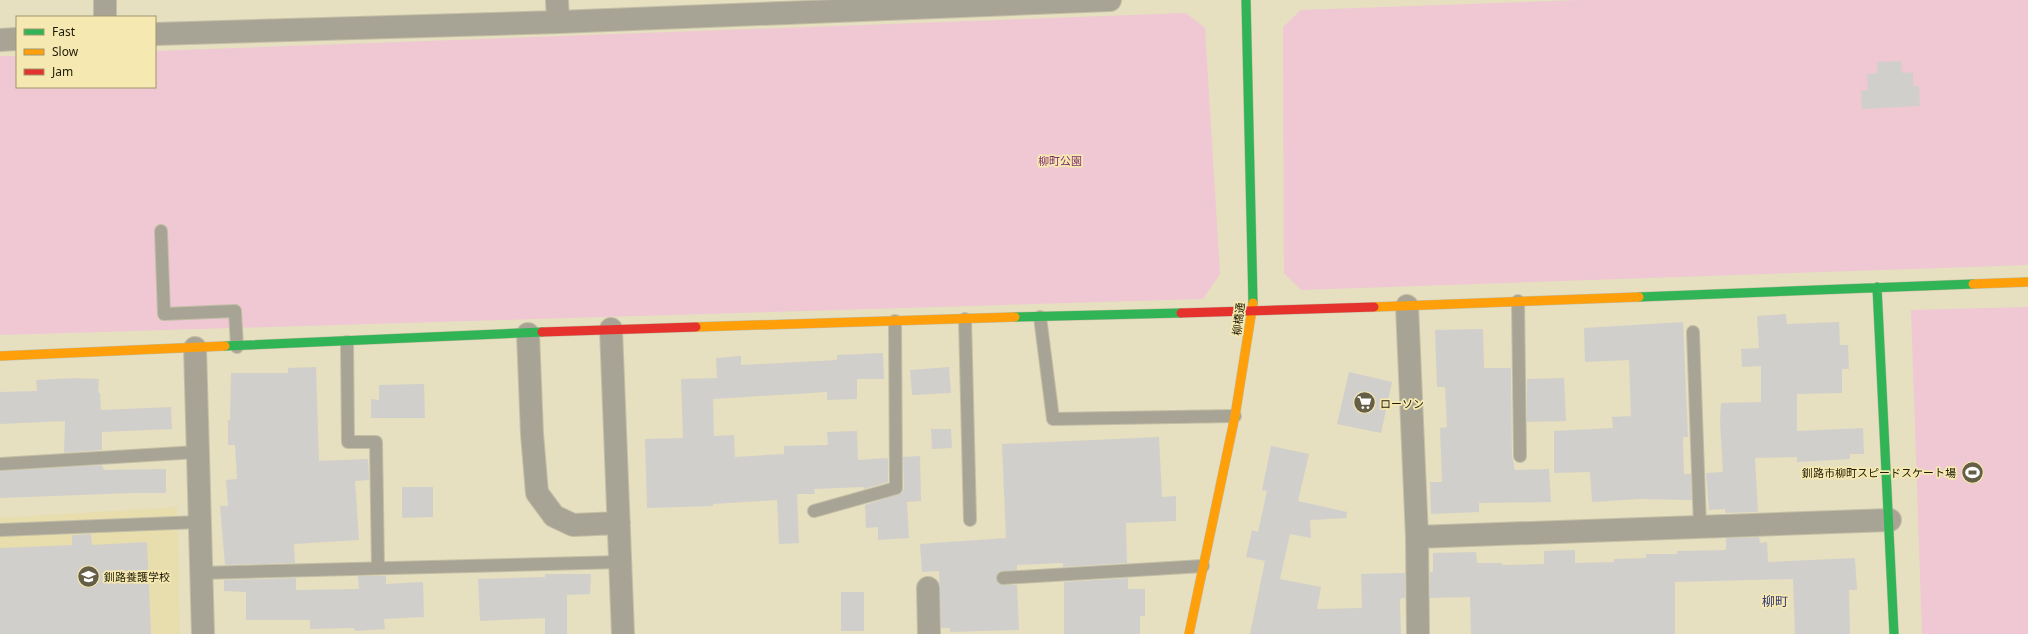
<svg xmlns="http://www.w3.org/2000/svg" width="2028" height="634" font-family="'Noto Sans','Noto Sans JP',sans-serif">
<rect width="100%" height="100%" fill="#e6dfc0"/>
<!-- built -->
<path fill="#e8ddad" d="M 177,507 L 180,634 L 0,634 L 0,518 Z"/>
<!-- green -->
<path fill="#efc8d4" d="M 1579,0 L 2028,0 L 2028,265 L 1301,290 L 1284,273 L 1283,27 L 1301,10 Z
M 1186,13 L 1205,28 L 1220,274 L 1203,299 L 0,335 L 0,56 L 17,56 L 17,87 L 155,87 L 155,51 Z
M 2028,307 L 2028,634 L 1922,634 L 1911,310 Z"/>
<!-- building -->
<path fill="#d1cfcb" d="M 1901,61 L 1902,73 L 1913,72 L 1913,86 L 1919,86 L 1920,106 L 1862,109 L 1861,91 L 1868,90 L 1867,74 L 1878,73 L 1877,62 Z
M 1786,314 L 1787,324 L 1839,322 L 1840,345 L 1848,345 L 1849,369 L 1842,369 L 1842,393 L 1797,394 L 1797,431 L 1863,428 L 1864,454 L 1850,454 L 1850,459 L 1797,462 L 1797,457 L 1755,458 L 1758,512 L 1725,513 L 1725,509 L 1709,510 L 1706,473 L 1723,472 L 1720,422 L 1721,403 L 1761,402 L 1761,366 L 1742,367 L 1741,349 L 1759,348 L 1757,316 Z
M 1683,322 L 1688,437 L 1683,437 L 1684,474 L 1691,474 L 1692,500 L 1639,499 L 1592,502 L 1590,472 L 1554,473 L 1554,431 L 1613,428 L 1612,417 L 1631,416 L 1629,360 L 1585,362 L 1584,328 Z
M 1483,329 L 1484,368 L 1511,368 L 1512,456 L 1515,470 L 1549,469 L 1551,502 L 1479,503 L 1479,512 L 1431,514 L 1430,482 L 1442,482 L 1440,428 L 1447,427 L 1445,387 L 1437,387 L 1435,330 Z
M 883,353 L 884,379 L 857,379 L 857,399 L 827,400 L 827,392 L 713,399 L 714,436 L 734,435 L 735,457 L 784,454 L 784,446 L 828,445 L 827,432 L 857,431 L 858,460 L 888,458 L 888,482 L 864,489 L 864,487 L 814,489 L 815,494 L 797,494 L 799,543 L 779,544 L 777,500 L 713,504 L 713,506 L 647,508 L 645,439 L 683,438 L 681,379 L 717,378 L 716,358 L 741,356 L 741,365 L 837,360 L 837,355 Z
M 316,367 L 319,461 L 368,459 L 369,480 L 355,481 L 359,540 L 294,544 L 295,563 L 225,565 L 220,506 L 228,506 L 226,480 L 237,479 L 235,445 L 228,445 L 228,420 L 230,420 L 231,373 L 288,373 L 288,368 Z
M 949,367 L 951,393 L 912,395 L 910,370 Z
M 1349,372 L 1392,382 L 1381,433 L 1337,424 Z
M 76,378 L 99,379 L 98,393 L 100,393 L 101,410 L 171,407 L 172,429 L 102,432 L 102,450 L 64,453 L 65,421 L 0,424 L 0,392 L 37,391 L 36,380 Z
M 1564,378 L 1566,421 L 1527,422 L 1527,379 Z
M 424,384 L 425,418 L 371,418 L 371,399 L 379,400 L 379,385 Z
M 931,429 L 951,429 L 952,448 L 932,449 Z
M 1159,437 L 1162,497 L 1176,496 L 1176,521 L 1126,523 L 1127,563 L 1063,567 L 1063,563 L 1017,565 L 1017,570 L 999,572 L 996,578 L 999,584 L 1017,585 L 1019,630 L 950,632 L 950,628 L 941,628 L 939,571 L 922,572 L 920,544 L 1006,538 L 1002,444 Z
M 1271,446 L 1309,454 L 1298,501 L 1347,512 L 1346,518 L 1310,520 L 1311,538 L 1290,534 L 1280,579 L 1321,587 L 1317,609 L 1362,608 L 1361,574 L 1405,573 L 1405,598 L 1401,598 L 1400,601 L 1401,634 L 1250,634 L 1265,561 L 1246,557 L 1252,530 L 1258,532 L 1267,491 L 1262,490 Z
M 920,456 L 921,501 L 907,502 L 909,538 L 878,540 L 878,527 L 866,528 L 865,505 L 902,493 L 904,488 L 903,457 Z
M 102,465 L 104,470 L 166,469 L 166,493 L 133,493 L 0,498 L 0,471 Z
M 402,487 L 433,487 L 433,517 L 402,518 Z
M 91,534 L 92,545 L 147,542 L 151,634 L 0,634 L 0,548 L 72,545 L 72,535 Z
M 1759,537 L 1760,543 L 1767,542 L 1768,562 L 1855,558 L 1857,590 L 1849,590 L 1850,634 L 1795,634 L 1793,579 L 1675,582 L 1675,634 L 1471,634 L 1470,597 L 1430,598 L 1430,572 L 1433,572 L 1433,553 L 1476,552 L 1477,563 L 1502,563 L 1502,565 L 1544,564 L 1544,551 L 1575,550 L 1575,563 L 1614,562 L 1614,559 L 1646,558 L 1646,554 L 1677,554 L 1677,551 L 1726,550 L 1726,538 Z
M 545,574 L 591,574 L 590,594 L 567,595 L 567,634 L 545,634 L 545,618 L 480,621 L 478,579 L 545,577 Z
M 358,576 L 386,576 L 386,584 L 423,582 L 424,617 L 384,619 L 385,629 L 355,631 L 354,628 L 310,629 L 310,620 L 246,620 L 246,592 L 224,591 L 224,580 L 296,578 L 296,590 L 359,589 Z
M 1128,578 L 1128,589 L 1145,589 L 1145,616 L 1140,616 L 1140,634 L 1064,634 L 1064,582 Z
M 841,592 L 864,592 L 864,631 L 841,631 Z"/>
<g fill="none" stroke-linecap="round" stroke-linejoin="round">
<defs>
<path id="lane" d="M 161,231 L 164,314 L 235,311 L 237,347
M 1518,301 L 1520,456
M 1040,317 L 1053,419 L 1235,416
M 965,319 L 970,520
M 1693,332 L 1700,527
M 347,342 L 348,442 L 376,442 L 378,568
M 0,464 L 197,452
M 814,511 L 896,488 L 895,321
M 0,530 L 199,522
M 200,573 L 620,562
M 1003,578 L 1203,566"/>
<path id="street" d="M 105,0 L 105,17
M 557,0 L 558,22
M 155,34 L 558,22 L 1110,0
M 0,40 L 17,39
M 1407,306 L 1417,537 L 1418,634
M 611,329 L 623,634
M 528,334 L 532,434 L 537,493 L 554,516 L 573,525 L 619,523
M 195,348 L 203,634
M 1417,537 L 1890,520
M 928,588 L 929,634"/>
<path id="fast" d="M 1246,0 L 1253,303
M 1877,287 L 1894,634
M 1639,297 L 1973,284
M 1015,317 L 1181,313
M 225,346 L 542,332"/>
<path id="slow" d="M 1973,284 L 2028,282
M 1374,307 L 1639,297
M 696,327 L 1015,317
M 0,356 L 225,346
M 1189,634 L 1235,416 L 1253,303"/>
<path id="jam" d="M 1181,313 L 1374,307
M 542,332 L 696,327"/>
</defs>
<!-- lane casing -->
<use href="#lane" stroke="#c3bea5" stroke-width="14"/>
<!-- street casing -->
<use href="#street" stroke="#c3bea5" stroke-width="24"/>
<!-- fast casing -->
<use href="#fast" stroke="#c3bea5" stroke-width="10"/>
<!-- slow casing -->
<use href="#slow" stroke="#c3bea5" stroke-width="10"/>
<!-- jam casing -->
<use href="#jam" stroke="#c3bea5" stroke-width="10"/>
<!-- lane -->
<use href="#lane" stroke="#a7a496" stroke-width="12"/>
<!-- street -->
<use href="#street" stroke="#a7a496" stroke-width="22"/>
<!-- fast -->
<use href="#fast" stroke="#30b455" stroke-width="9"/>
<!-- slow -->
<use href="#slow" stroke="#ff9f0a" stroke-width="9"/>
<!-- jam -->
<use href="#jam" stroke="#e5322d" stroke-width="9"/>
</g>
<!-- icons -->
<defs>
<symbol id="supermarket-disc" viewBox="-11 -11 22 22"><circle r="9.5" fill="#645f46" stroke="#f5e9b1"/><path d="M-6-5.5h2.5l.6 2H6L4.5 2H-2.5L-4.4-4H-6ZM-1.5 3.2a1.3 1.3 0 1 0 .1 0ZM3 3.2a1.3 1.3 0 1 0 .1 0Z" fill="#fff"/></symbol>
<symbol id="stadium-disc" viewBox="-11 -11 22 22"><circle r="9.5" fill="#645f46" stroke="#f5e9b1"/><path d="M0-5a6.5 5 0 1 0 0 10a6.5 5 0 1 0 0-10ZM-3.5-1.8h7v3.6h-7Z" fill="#fff"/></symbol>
<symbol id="school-disc" viewBox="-11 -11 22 22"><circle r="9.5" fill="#645f46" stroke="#f5e9b1"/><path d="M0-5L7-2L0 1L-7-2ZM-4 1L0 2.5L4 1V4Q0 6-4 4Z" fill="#fff"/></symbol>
</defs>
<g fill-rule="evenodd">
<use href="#supermarket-disc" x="1352" y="390" width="25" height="25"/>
<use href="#stadium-disc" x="1960" y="460" width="25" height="25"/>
<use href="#school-disc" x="76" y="564" width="25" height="25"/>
</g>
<g text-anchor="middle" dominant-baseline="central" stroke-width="3.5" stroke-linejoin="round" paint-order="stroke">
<!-- park labels -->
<g font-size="11" fill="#853273" stroke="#f5e9b1">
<text x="1060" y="160">柳町公園</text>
</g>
<!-- street labels -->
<g font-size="11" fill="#1e1a05" stroke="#f5e9b1">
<text transform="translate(1238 319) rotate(-83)">柳橋通</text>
</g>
<!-- poi labels -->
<g font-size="11" fill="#1e1a05" stroke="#f5e9b1" text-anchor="start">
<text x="1380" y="403">ローソン</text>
<text x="1956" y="472" text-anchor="end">釧路市柳町スピードスケート場</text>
<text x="104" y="576">釧路養護学校</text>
</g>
<!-- quarter labels -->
<g font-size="13" fill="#363a76" stroke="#f5e9b1">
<text x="1775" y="601">柳町</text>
</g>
</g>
<!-- legend -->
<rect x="16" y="16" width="140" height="72" fill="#f5e9b1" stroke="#9f966c"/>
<rect x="24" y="29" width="20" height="6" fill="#30b455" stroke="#9f966c"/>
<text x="52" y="36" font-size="12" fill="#1e1a05">Fast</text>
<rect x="24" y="49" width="20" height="6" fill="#ff9f0a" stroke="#9f966c"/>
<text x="52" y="56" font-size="12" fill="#1e1a05">Slow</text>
<rect x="24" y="69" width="20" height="6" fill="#e5322d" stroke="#9f966c"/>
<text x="52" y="76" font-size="12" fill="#1e1a05">Jam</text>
</svg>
